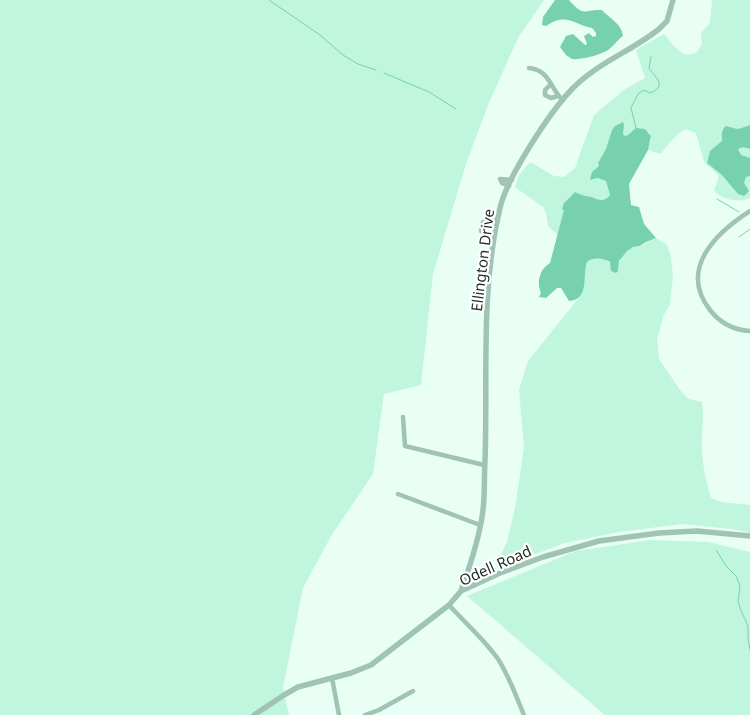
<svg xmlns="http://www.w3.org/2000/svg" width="750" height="715" font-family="'Noto Sans',sans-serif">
<rect width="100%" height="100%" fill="#e9fef4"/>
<!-- green -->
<path fill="#bff6dd" d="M 0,0 L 544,0 L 518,38 L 488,105 L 466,164 L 433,274 L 421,385 L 384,394 L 373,474 L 331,536 L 303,588 L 283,688 L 289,715 L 0,715 Z
M 712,0 L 750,0 L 750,198 C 740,203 721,200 714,190 L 718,180 L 718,175 L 704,162 L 696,133 L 685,129 C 675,136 668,144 661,154 L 648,150 L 651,140 L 649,132 C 639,126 634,133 625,136 L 623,134 L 624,125 L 615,126 L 606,149 L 598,163 L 599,166 L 591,180 L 599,178 L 606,181 L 610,195 C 608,197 607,200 604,200 C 599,202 580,195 575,192 L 564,203 C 565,214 560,224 558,235 L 548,226 L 546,213 L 543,207 L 515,187 L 519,175 L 530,162 L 554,176 L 564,177 L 575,168 L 594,115 L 625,89 L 645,78 L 636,50 L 664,34 L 674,46 L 685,55 L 696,53 L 702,45 L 701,33 L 710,23 Z
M 656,238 L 667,245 L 671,256 L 673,277 L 670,304 L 663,317 L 657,340 L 659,359 L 680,390 L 689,399 L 702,402 C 704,414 702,426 702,438 C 701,458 705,479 711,498 L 721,502 L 750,505 L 750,533 L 732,529 L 682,524 L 619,532 L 565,543 L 498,568 L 496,564 L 507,542 L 515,508 L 524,448 L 519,390 L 528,361 L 582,294 C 585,283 583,272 587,262 C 599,254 610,261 618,271 C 618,262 624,250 633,247 C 639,245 636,248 641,246 C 646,243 651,241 656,238 Z
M 651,540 L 708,542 L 750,552 L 750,715 L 605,715 L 467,596 L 576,551 Z"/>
<!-- water -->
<path fill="#78d1ae" d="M 555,0 L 569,0 C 585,18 583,9 602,10 C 609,18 622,24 623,36 C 616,41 614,46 608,50 C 600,55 581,60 572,59 L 566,55 L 560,47 L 566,36 L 573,34 L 585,45 L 587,44 L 584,36 L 589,33 L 593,37 L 596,36 L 596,33 L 592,28 C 573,24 566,12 546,26 L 542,25 L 543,17 Z
M 623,122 L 624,125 L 623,134 L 625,136 L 628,135 L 636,128 L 645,129 L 651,136 L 648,150 L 629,184 L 631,205 L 639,207 L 644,224 L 656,238 L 646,242 L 640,246 L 633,247 L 627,251 L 619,261 L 618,271 L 616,273 L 611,271 L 610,262 C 603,258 593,257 587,262 C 582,275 590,300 569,301 L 561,288 L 557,288 L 546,298 L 539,297 L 541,293 C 536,282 540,269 550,263 L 564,210 L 562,209 L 564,203 L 575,192 C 581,195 585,196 591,197 C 600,200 603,203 610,195 L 606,181 L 598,178 L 590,180 L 592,172 L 599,166 L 598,163 L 606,149 L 612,130 L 615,126 Z
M 750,125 L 750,149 L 743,147 L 738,149 L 741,155 L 750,158 L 750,176 L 746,177 L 744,183 L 749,191 L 744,196 L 738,194 L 722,175 L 707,163 L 710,151 L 722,141 C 722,135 721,130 726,126 C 742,130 735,130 750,125 Z"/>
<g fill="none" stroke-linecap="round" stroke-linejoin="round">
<!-- stream -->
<path stroke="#78d1ae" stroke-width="1" d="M 269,0 L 320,35 L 343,55 L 358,64 L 376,70
M 384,73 L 429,92 L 456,109
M 636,128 L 631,108 L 638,94 L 644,90 L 650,93 C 652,92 655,91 657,89 C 664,82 652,74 649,68 L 651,57
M 717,199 L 739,212
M 739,237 L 750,229
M 716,550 L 727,567 L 736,576 L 740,586 L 738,601 L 740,608 L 748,626 L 748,638 L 750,650"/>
<!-- minor -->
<path stroke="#a0c4b4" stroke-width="4.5" d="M 529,68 C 550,70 550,89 563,100
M 551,84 L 545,90 L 545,95 L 551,98 L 558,96
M 509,186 L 502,183 L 500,179 L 512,180
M 750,211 C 716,233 678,269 710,310 C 720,323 734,330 750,331
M 495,235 L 481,231 L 483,222 L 486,220 L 498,221
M 403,417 L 405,446 L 484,465
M 398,494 L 480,525
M 449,605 C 465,623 484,639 498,659 C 509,676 516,696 524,715
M 332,678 L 339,715
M 365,715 L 379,710 L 413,691"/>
<!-- tertiary -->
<path stroke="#a0c4b4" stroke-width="5.5" d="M 461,591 C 470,566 480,537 483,510 C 485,494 484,477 485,461 C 488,377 480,291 500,208 C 507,177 550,112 572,89 C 597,63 632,51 659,29 L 667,21 L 673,0
M 254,715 L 284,695 L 298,687 L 351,673 L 371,665 L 449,605 L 461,591 L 500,573 L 543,557 L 599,541 L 659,533 L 697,531 L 750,536"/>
</g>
<g text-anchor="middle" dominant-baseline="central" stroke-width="4.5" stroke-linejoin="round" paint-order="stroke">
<!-- street labels -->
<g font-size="15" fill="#222f2a" stroke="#fff">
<text transform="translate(482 260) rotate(-83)">Ellington Drive</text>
<text transform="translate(495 565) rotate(-24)">Odell Road</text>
</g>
</g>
</svg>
